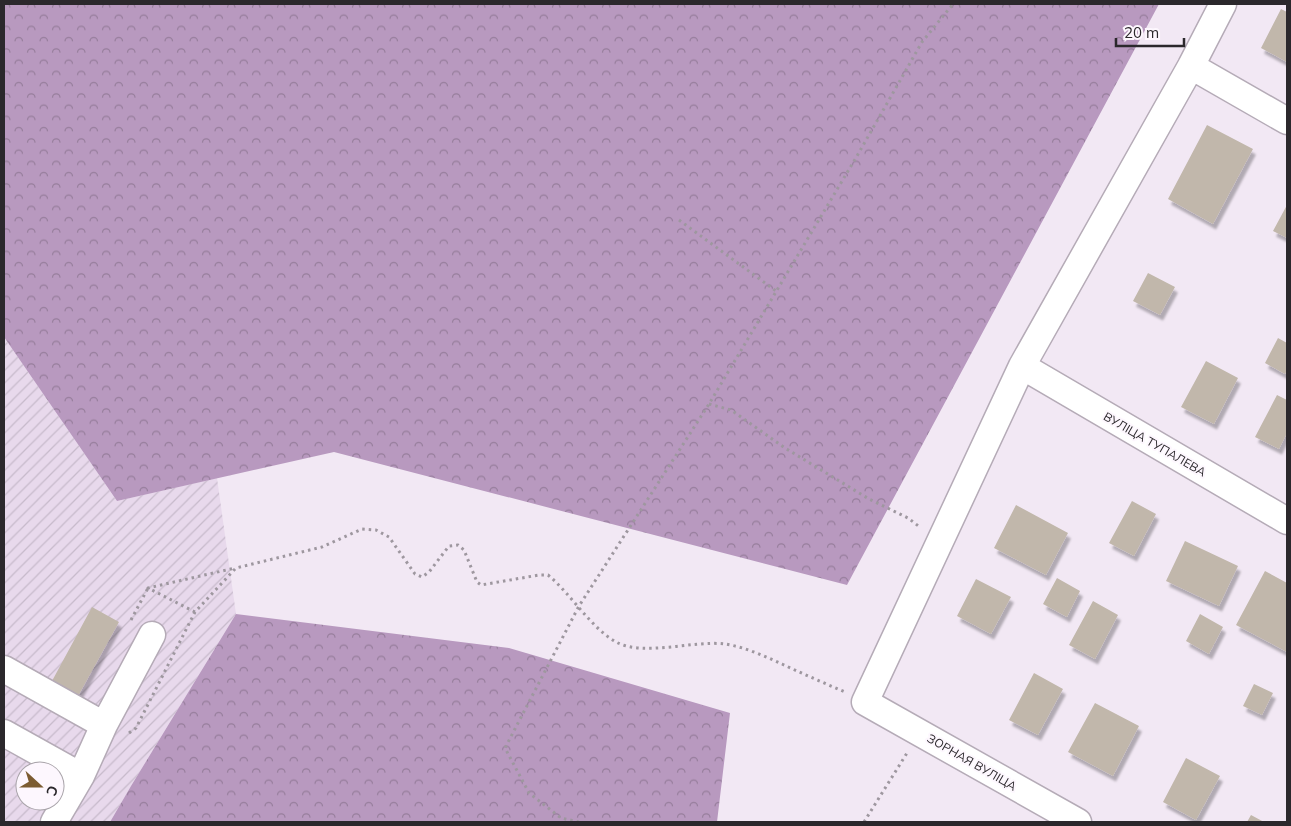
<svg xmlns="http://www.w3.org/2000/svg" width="1291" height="826" font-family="Mulish,sans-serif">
<defs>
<pattern id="industrial-furrows" width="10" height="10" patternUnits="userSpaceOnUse" patternTransform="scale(1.25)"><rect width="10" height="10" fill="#e8d9ec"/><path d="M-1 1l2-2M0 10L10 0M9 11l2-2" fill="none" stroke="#c7bacb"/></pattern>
<pattern id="forest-crowns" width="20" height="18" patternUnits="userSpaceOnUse" patternTransform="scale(1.25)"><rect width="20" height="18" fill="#b899bf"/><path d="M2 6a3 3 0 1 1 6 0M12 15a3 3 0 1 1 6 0" fill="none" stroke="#967d9b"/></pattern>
<filter id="shadow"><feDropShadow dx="3" dy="5.5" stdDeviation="1" flood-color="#0004"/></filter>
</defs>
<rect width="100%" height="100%" fill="#f2e8f4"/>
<!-- industrial -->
<path fill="url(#industrial-furrows)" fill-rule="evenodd" d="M 4,337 L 117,501 L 217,478 L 236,614 L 131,786 L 110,822 L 4,822 ZM 25,771 L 55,771 L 55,801 L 25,801 Z"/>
<!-- forest -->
<path fill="url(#forest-crowns)" d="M 4,4 L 1159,4 L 847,585 L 334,452 L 117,501 L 4,337 Z
M 236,614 L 509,648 L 730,713 L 717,822 L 110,822 L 131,786 Z"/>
<!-- building -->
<path fill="#c1b7ab" filter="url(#shadow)" d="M 1281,9 L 1287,12 L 1287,62 L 1261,48 Z
M 1207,125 L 1253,149 L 1213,224 L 1168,199 Z
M 1287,205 L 1287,238 L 1273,231 Z
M 1148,273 L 1175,287 L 1160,315 L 1133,301 Z
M 1278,338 L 1287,343 L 1287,370 L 1285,374 L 1265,363 Z
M 1206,361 L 1238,378 L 1214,424 L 1181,407 Z
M 1277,395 L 1287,400 L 1287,433 L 1279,449 L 1255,437 Z
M 1132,501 L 1156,514 L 1134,556 L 1109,543 Z
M 1016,505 L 1068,533 L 1046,575 L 994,548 Z
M 1185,541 L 1238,566 L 1219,606 L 1166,581 Z
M 1265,571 L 1287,583 L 1287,652 L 1236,625 Z
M 1057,578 L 1080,591 L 1067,617 L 1043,604 Z
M 976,579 L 1011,597 L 991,634 L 957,616 Z
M 1093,601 L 1118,615 L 1095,659 L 1069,645 Z
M 92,607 L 119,622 L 78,696 L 52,681 Z
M 1200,614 L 1223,627 L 1209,654 L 1186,641 Z
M 1034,673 L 1063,689 L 1038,735 L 1009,720 Z
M 1254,684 L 1273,693 L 1262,715 L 1243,706 Z
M 1095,703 L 1139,726 L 1113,776 L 1068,752 Z
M 1186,758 L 1220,776 L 1196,820 L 1163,802 Z
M 1251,815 L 1264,822 L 1247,822 Z"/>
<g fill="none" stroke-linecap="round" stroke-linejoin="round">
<defs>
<path id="minor" d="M 1191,66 L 1287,121
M 1022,366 L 1287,521
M 4,669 L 104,725
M 4,733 L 81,776
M 54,822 L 81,776 L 104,725 L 152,635
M 1078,822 L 865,702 L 1022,366 L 1191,66 L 1223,4"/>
</defs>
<!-- minor casing -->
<use href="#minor" stroke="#b5abb7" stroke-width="29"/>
<!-- path -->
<path stroke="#9e979f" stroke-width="3" stroke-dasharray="2.5 4" stroke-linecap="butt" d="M 679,220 L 776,291
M 709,404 L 731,410 L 785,448 L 869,499 L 908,518 L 921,528
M 195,612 L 148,588 L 235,568
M 131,620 L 148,588
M 129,733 L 136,728 L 195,612 L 236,568 L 322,547 L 362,529 L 376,530 L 389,537 L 415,574 L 422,577 L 429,572 L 449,546 L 458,545 L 464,550 L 477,582 L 481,585 L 539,575 L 548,575 C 571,594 591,628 616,642 C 644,657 693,640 725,644 C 745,647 764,656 782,664 C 803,674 824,683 845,692
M 579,822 L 561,818 L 529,793 L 505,748 L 579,606 L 709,404 L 857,156 L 922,42 L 953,4
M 864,822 L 907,753"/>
<!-- minor -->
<use href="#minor" stroke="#fff" stroke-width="26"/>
</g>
<g text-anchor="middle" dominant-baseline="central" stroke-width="4" stroke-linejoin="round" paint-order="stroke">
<!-- street labels -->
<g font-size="12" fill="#2b282c" stroke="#fdf7fe">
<text transform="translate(1155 444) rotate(30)">ВУЛІЦА ТУПАЛЕВА</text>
<text transform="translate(972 762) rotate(30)">ЗОРНАЯ ВУЛІЦА</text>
</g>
</g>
<!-- border -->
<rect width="1291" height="826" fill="none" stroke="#2b282c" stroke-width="10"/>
<!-- north arrow -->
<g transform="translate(40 786) rotate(111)"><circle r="24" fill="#fdf7fe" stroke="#a9a4aa"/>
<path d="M0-4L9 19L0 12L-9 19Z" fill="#7c5c32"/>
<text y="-8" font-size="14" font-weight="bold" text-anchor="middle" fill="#2b282c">С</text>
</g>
<!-- scale -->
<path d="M1116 38v8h68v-8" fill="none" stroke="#2b282c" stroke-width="2.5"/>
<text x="1124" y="38" font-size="15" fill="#2b282c" stroke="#fdf7fe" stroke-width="4" paint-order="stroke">20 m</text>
</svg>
